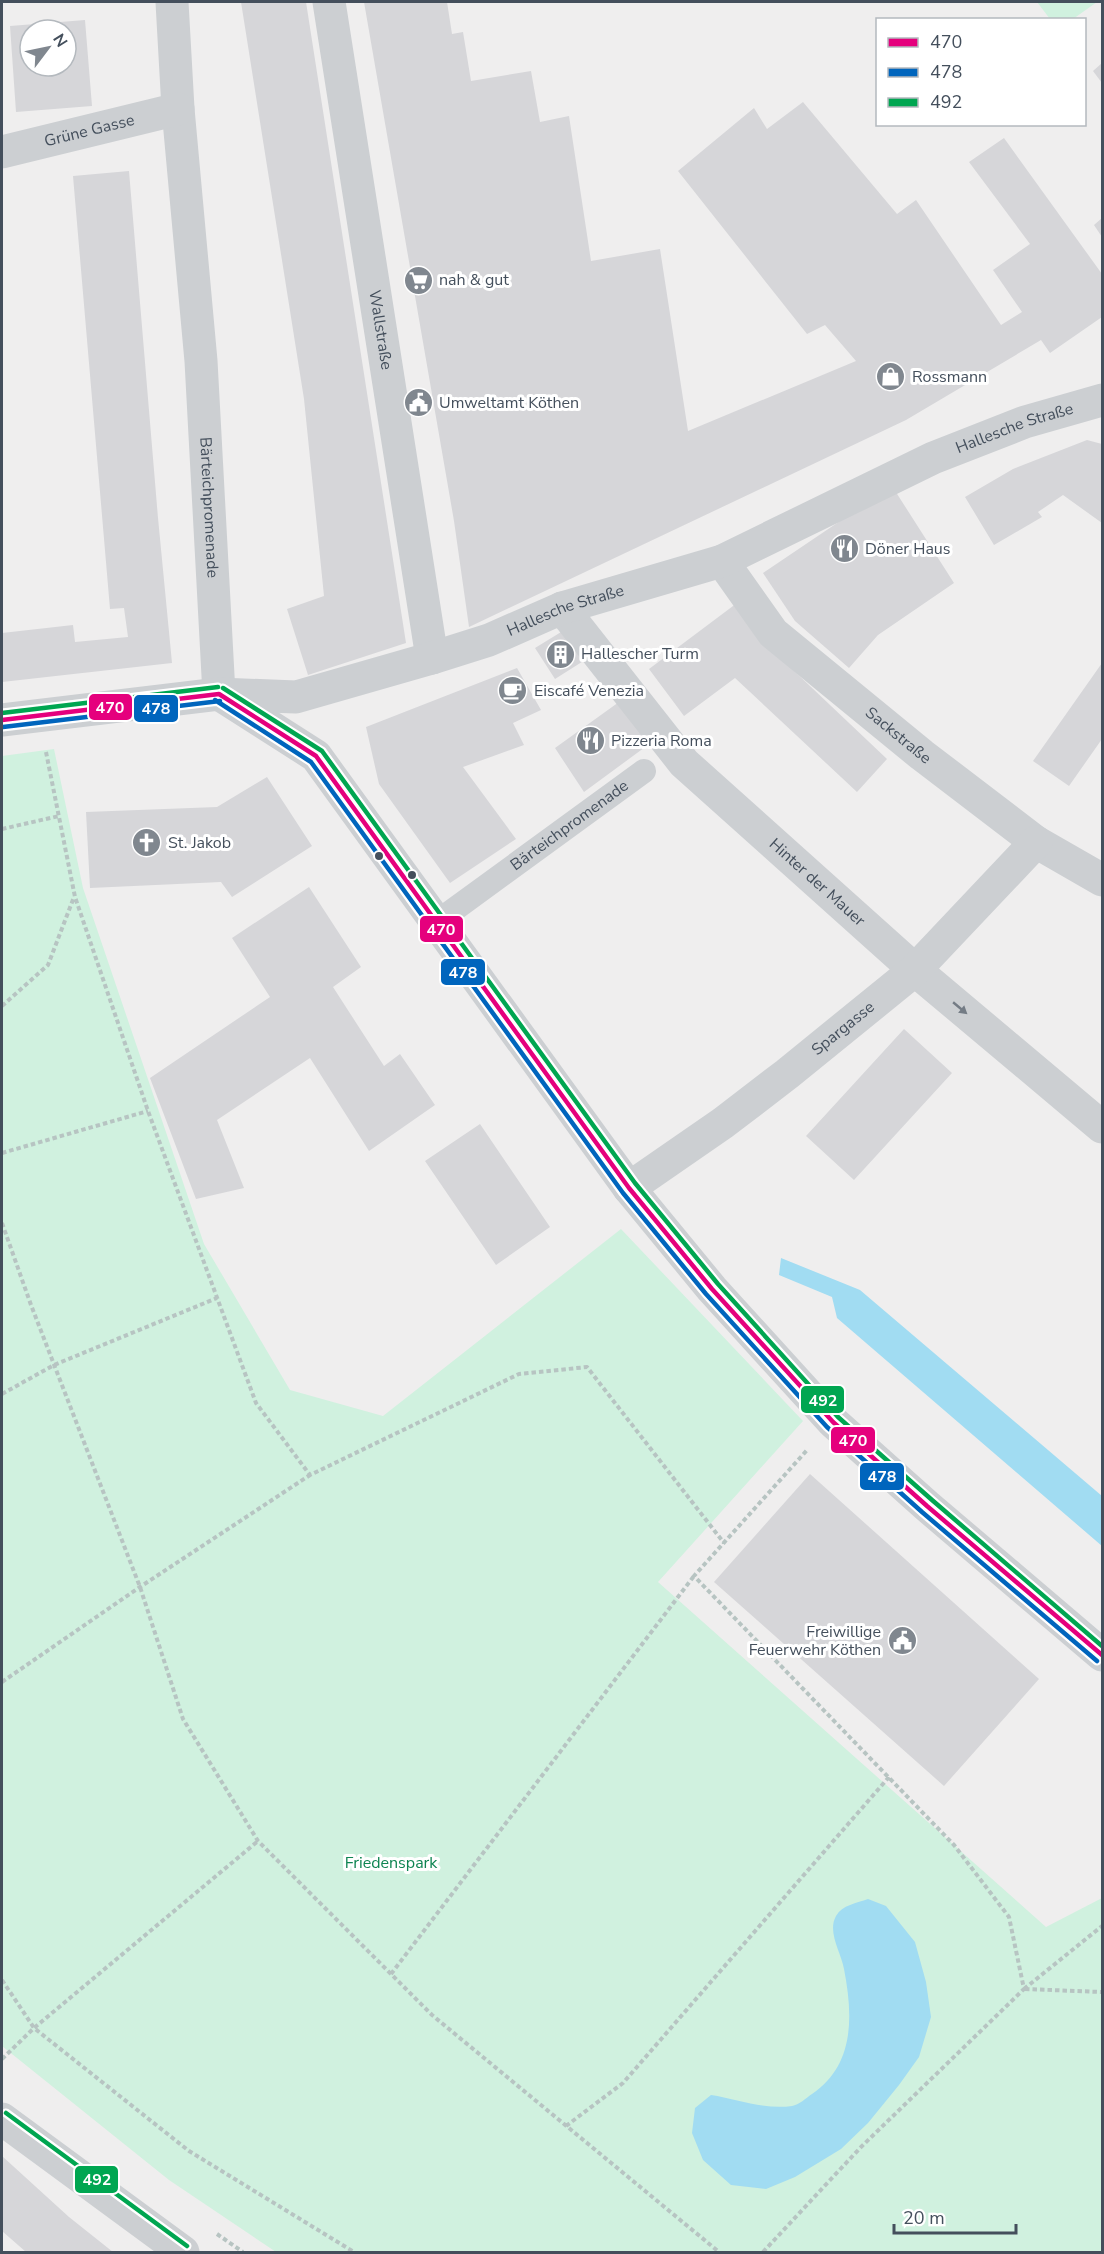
<svg xmlns="http://www.w3.org/2000/svg" width="1104" height="2254" font-family="'Nunito Sans',sans-serif">
<rect width="100%" height="100%" fill="#efeeee"/>
<!-- green -->
<path fill="#d0f1df" d="M 1037,2 L 1097,2 L 1073,19 L 1050,19 Z
M 54,749 L 83,888 L 204,1244 L 290,1390 L 383,1416 L 621,1229 L 803,1421 L 658,1582 L 1046,1927 L 1102,1898 L 1102,2252 L 276,2252 L 169,2180 L 2,2046 L 2,756 Z"/>
<!-- water -->
<path fill="#a1dcf2" d="M 781,1258 L 860,1290 L 1102,1496 L 1102,1546 L 837,1318 L 832,1297 L 779,1275 Z
M 868,1899 L 886,1906 L 915,1942 L 926,1982 L 931,2017 L 919,2057 L 899,2085 L 868,2123 L 841,2149 L 795,2177 L 766,2189 L 731,2185 L 703,2160 L 692,2133 L 695,2108 L 711,2095 C 737,2099 765,2110 792,2106 C 799,2105 806,2098 812,2094 C 855,2065 853,2015 844,1969 C 841,1952 827,1932 836,1916 C 842,1905 857,1903 868,1899 Z"/>
<!-- building -->
<path fill="#d6d6d9" fill-rule="evenodd" d="M 241,2 L 306,2 L 406,643 L 308,675 L 287,609 L 324,596 L 304,399 Z
M 364,2 L 447,2 L 452,34 L 463,32 L 471,81 L 531,71 L 540,122 L 569,116 L 591,261 L 660,249 L 688,431 L 856,361 L 825,325 L 807,334 L 678,171 L 754,108 L 767,129 L 803,102 L 897,214 L 916,200 L 1001,325 L 1022,312 L 993,270 L 1030,244 L 969,162 L 1004,138 L 1102,274 L 1102,317 L 1050,353 L 1041,340 L 906,420 L 469,627 L 454,521 Z
M 85,20 L 92,106 L 16,112 L 10,26 ZM 30,30 L 66,30 L 66,66 L 30,66 Z
M 1102,63 L 1102,83 L 1093,71 Z
M 129,171 L 158,518 L 172,663 L 2,682 L 2,633 L 73,625 L 75,642 L 128,637 L 124,608 L 110,609 L 73,176 Z
M 1102,218 L 1102,237 L 1094,225 Z
M 1087,440 L 1102,444 L 1102,523 L 1063,495 L 1038,512 L 1042,517 L 994,545 L 965,497 L 1013,469 Z
M 892,486 L 954,583 L 878,635 L 849,668 L 795,621 L 763,573 Z
M 737,603 L 772,650 L 887,759 L 857,792 L 735,678 L 684,716 L 649,669 Z
M 566,629 L 585,660 L 555,679 L 535,648 Z
M 1102,663 L 1102,739 L 1069,786 L 1033,761 Z
M 517,668 L 541,710 L 513,723 L 524,745 L 463,767 L 516,839 L 450,883 L 379,784 L 366,727 Z
M 619,702 L 652,742 L 584,792 L 555,748 Z
M 267,777 L 312,846 L 232,897 L 221,882 L 90,888 L 86,812 L 217,807 Z
M 309,887 L 361,967 L 333,987 L 384,1066 L 400,1054 L 435,1105 L 369,1151 L 310,1058 L 217,1120 L 244,1188 L 196,1199 L 150,1078 L 270,997 L 232,938 Z
M 904,1029 L 952,1073 L 854,1180 L 806,1136 Z
M 480,1124 L 550,1227 L 496,1265 L 425,1161 Z
M 810,1474 L 1039,1679 L 944,1786 L 714,1582 Z
M 2,2156 L 69,2217 L 113,2252 L 26,2252 L 2,2231 Z"/>
<g fill="none" stroke-linecap="round" stroke-linejoin="round">
<!-- path -->
<path stroke="#b7c4c2" stroke-width="4" stroke-dasharray="4.5 3" stroke-linecap="butt" d="M 46,752 L 75,897 L 148,1111 L 256,1403 L 310,1475 L 519,1374 L 587,1367 L 724,1543
M 2,829 L 59,816
M 2,1006 L 48,965 L 74,897
M 2,1153 L 148,1111
M 2,1223 L 31,1305 L 140,1587 L 183,1719 L 258,1841 L 432,2015 L 719,2252
M 2,1394 L 54,1365 L 217,1298
M 2,1682 L 140,1587 L 310,1475
M 391,1974 L 694,1576
M 2,1980 L 34,2028 L 189,2151 L 354,2252
M 1024,1989 L 1102,1926
M 1025,1989 L 1102,1992
M 2,2059 L 34,2028 L 258,1841
M 566,2126 L 623,2083 L 889,1777
M 217,2234 L 243,2252
M 763,2252 L 861,2147 L 1024,1989 L 1009,1917 L 954,1845 L 694,1576 L 808,1449"/>
<!-- lane -->
<path stroke="#cccfd2" stroke-width="24" id="s1" d="M 437,922 L 644,771"/>
<!-- street -->
<g stroke="#cccfd2" stroke-width="33">
<path id="s2" d="M 172,2 L 178,109 L 201,361 L 219,694"/>
<path id="s3" d="M 329,2 L 432,658"/>
<path id="s4" d="M 2,152 L 178,109"/>
<path id="s5" d="M 722,561 L 773,633 L 922,755 L 1036,842 L 1102,880"/>
<path id="s6" d="M 562,608 L 684,763 L 915,970 L 1102,1127"/>
<path d="M 219,694 L 316,756 L 629,1188 L 712,1289 L 833,1422 L 927,1506 L 1102,1655"/>
<path id="s7" d="M 2,720 L 219,694 L 296,697 L 432,658 L 489,640 L 562,608 L 722,561 L 933,458 L 1025,422 L 1102,400"/>
<path id="s8" d="M 629,1188 L 723,1123 L 787,1074 L 915,970 L 1036,842"/>
<path d="M 2,2119 L 183,2252"/>
</g>
<defs>
<path id="bus-1" d="M 219,694 L 316,756 L 629,1188 L 712,1289 L 833,1422 L 927,1506 L 1102,1655
M 2,720 L 219,694"/>
<path id="bus-2" d="M 215,700 L 311,762 L 623,1193 L 706,1294 L 827,1427 L 922,1512 L 1097,1661
M 3,727 L 220,701"/>
<path id="bus-3" d="M 223,688 L 322,751 L 635,1183 L 718,1284 L 838,1417 L 932,1500 L 1102,1646
M 2,713 L 218,687
M 6,2113 L 187,2246"/>
</defs>
<!-- bus-1 casing -->
<use href="#bus-1" stroke="#fff" stroke-width="9"/>
<!-- bus-2 casing -->
<use href="#bus-2" stroke="#fff" stroke-width="9"/>
<!-- bus-3 casing -->
<use href="#bus-3" stroke="#fff" stroke-width="9"/>
<!-- bus-1 -->
<use href="#bus-1" stroke="#e5007d" stroke-width="4.5"/>
<!-- bus-2 -->
<use href="#bus-2" stroke="#0065bd" stroke-width="4.5"/>
<!-- bus-3 -->
<use href="#bus-3" stroke="#00a651" stroke-width="4.5"/>
</g>
<!-- one-way arrows -->
<defs><path id="oneway-solid" d="M-6-.8H1V-3.2L6.5 0L1 3.2V.8H-6Z" transform="scale(1.5)"/></defs>
<use fill="#747c85" href="#oneway-solid" transform="translate(960 1008) rotate(40)"/>
<!-- icons -->
<defs>
<symbol id="supermarket-disc" viewBox="-11 -11 22 22"><circle r="9.5" fill="#80878f" stroke="#fff"/><path d="M-6-5.5h2.5l.6 2H6L4.5 2H-2.5L-4.4-4H-6ZM-1.5 3.2a1.3 1.3 0 1 0 .1 0ZM3 3.2a1.3 1.3 0 1 0 .1 0Z" fill="#fff"/></symbol>
<symbol id="shop-disc" viewBox="-11 -11 22 22"><circle r="9.5" fill="#80878f" stroke="#fff"/><path d="M-5-2.5h2.3a2.7 3.5 0 0 1 5.4 0H5L5.5 6h-11ZM-1.5-2.5h3a1.5 2.3 0 0 0-3 0Z" fill="#fff"/></symbol>
<symbol id="civic-disc" viewBox="-11 -11 22 22"><circle r="9.5" fill="#80878f" stroke="#fff"/><path d="M-.6-6.5H3V-4.5H.6V-3L4-1V1h2V6H-6V1h2V-1L-.6-3ZM-1.2 2.5V6h2.4V2.5Z" fill="#fff"/></symbol>
<symbol id="restaurant-disc" viewBox="-11 -11 22 22"><circle r="9.5" fill="#80878f" stroke="#fff"/><path d="M-5-6h1v4h1v-4h1v4h1v-4h1v5L-1.5 .5V6h-2V.5L-5-1ZM5-6V6H3V1.5H1.5Q1.5-4 5-6Z" fill="#fff"/></symbol>
<symbol id="building-disc" viewBox="-11 -11 22 22"><circle r="9.5" fill="#80878f" stroke="#fff"/><path d="M-4-6H4V6H1V3H-1V6H-4ZM-2.5-4.3h1.7v1.8h-1.7ZM.8-4.3h1.7v1.8H.8ZM-2.5-1h1.7V.8h-1.7ZM.8-1h1.7V.8H.8Z" fill="#fff"/></symbol>
<symbol id="cafe-disc" viewBox="-11 -11 22 22"><circle r="9.5" fill="#80878f" stroke="#fff"/><path d="M-5.5-4.5H6V0H3Q3 3.5 0 3.5H-2.5Q-5.5 3.5-5.5 0ZM3-3.2v2h1.7v-2ZM-6 4.5H4V6H-6Z" fill="#fff"/></symbol>
<symbol id="church-disc" viewBox="-11 -11 22 22"><circle r="9.5" fill="#80878f" stroke="#fff"/><path d="M-1.2-6h2.4v3.5h3.3v2.4h-3.3V6h-2.4V-.1h-3.3v-2.4h3.3Z" fill="#fff"/></symbol>
</defs>
<g fill-rule="evenodd">
<use href="#supermarket-disc" x="402" y="264" width="33" height="33"/>
<use href="#shop-disc" x="874" y="360" width="33" height="33"/>
<use href="#civic-disc" x="402" y="386" width="33" height="33"/>
<use href="#restaurant-disc" x="828" y="532" width="33" height="33"/>
<use href="#building-disc" x="544" y="638" width="33" height="33"/>
<use href="#cafe-disc" x="496" y="674" width="33" height="33"/>
<use href="#restaurant-disc" x="574" y="724" width="33" height="33"/>
<use href="#church-disc" x="130" y="826" width="33" height="33"/>
<use href="#civic-disc" x="886" y="1624" width="33" height="33"/>
</g>
<!-- markers -->
<g fill="#444f5c" stroke="#fff" stroke-width="2">
<circle cx="379" cy="856" r="5"/>
<circle cx="412" cy="875" r="5"/>
</g>
<g text-anchor="middle" dominant-baseline="central" stroke-width="6" stroke-linejoin="round" paint-order="stroke">
<!-- street labels -->
<g font-size="16" fill="#444f5c" stroke="#fff">
<text stroke="none"><textPath href="#s4" startOffset="90">Grüne Gasse</textPath></text>
<text stroke="none"><textPath href="#s3" startOffset="332">Wallstraße</textPath></text>
<text stroke="none"><textPath href="#s7" startOffset="1065">Hallesche Straße</textPath></text>
<text stroke="none"><textPath href="#s2" startOffset="507">Bärteichpromenade</textPath></text>
<text stroke="none"><textPath href="#s7" startOffset="579">Hallesche Straße</textPath></text>
<text stroke="none"><textPath href="#s5" startOffset="250">Sackstraße</textPath></text>
<text stroke="none"><textPath href="#s1" startOffset="164">Bärteichpromenade</textPath></text>
<text stroke="none"><textPath href="#s6" startOffset="376">Hinter der Mauer</textPath></text>
<text stroke="none"><textPath href="#s8" startOffset="267">Spargasse</textPath></text>
</g>
<!-- poi labels -->
<g font-size="16" fill="#444f5c" stroke="#fff" text-anchor="start">
<text x="439" y="280">nah &amp; gut</text>
<text x="912" y="377">Rossmann</text>
<text x="439" y="403">Umweltamt Köthen</text>
<text x="865" y="549">Döner Haus</text>
<text x="581" y="654">Hallescher Turm</text>
<text x="534" y="691">Eiscafé Venezia</text>
<text x="611" y="741">Pizzeria Roma</text>
<text x="168" y="843">St. Jakob</text>
<text x="881" y="1632" text-anchor="end">Freiwillige<tspan x="881" dy="18">Feuerwehr Köthen</tspan></text>
</g>
<!-- park labels -->
<g font-size="16" fill="#0e8451" stroke="#fff">
<text x="391" y="1863">Friedenspark</text>
</g>
</g>
<g stroke="#fff" stroke-width="2">
<rect x="88" y="693" width="45" height="28" rx="6" fill="#e5007d"/>
<rect x="133" y="694" width="46" height="29" rx="6" fill="#0065bd"/>
<rect x="419" y="915" width="45" height="28" rx="6" fill="#e5007d"/>
<rect x="440" y="958" width="46" height="28" rx="6" fill="#0065bd"/>
<rect x="800" y="1385" width="45" height="29" rx="6" fill="#00a651"/>
<rect x="830" y="1426" width="46" height="28" rx="6" fill="#e5007d"/>
<rect x="859" y="1462" width="46" height="29" rx="6" fill="#0065bd"/>
<rect x="74" y="2165" width="45" height="29" rx="6" fill="#00a651"/>
</g>
<g font-size="16" text-anchor="middle" font-weight="bold" fill="#fff">
<text x="110" y="713">470</text>
<text x="156" y="714">478</text>
<text x="441" y="935">470</text>
<text x="463" y="978">478</text>
<text x="823" y="1406">492</text>
<text x="853" y="1446">470</text>
<text x="882" y="1482">478</text>
<text x="97" y="2185">492</text>
</g>
<!-- border -->
<rect width="1104" height="2254" fill="none" stroke="#444f5c" stroke-width="6"/>
<!-- legend -->
<rect x="876" y="18" width="210" height="108" fill="#ffffff" stroke="#b4b9be" stroke-width="1.5"/>
<rect x="888" y="38" width="30" height="9" fill="#e5007d" stroke="#b4b9be" stroke-width="1.5"/>
<text x="930" y="48" font-size="18" fill="#444f5c">470</text>
<rect x="888" y="68" width="30" height="9" fill="#0065bd" stroke="#b4b9be" stroke-width="1.5"/>
<text x="930" y="78" font-size="18" fill="#444f5c">478</text>
<rect x="888" y="98" width="30" height="9" fill="#00a651" stroke="#b4b9be" stroke-width="1.5"/>
<text x="930" y="108" font-size="18" fill="#444f5c">492</text>
<!-- north arrow -->
<g transform="translate(48 48) rotate(58)"><circle r="28" fill="#ffffff" stroke="#b4b9be" stroke-width="1.5"/>
<path d="M0-4.5L10 22L0 15L-10 22Z" fill="#80878f"/>
<text y="-9" font-size="16" font-weight="bold" text-anchor="middle" fill="#444f5c">N</text>
</g>
<!-- scale -->
<path d="M894 2224v9h122v-9" fill="none" stroke="#444f5c" stroke-width="3"/>
<text x="903" y="2224" font-size="18" fill="#444f5c" stroke="#ffffff" stroke-width="4.5" paint-order="stroke">20 m</text>
</svg>
